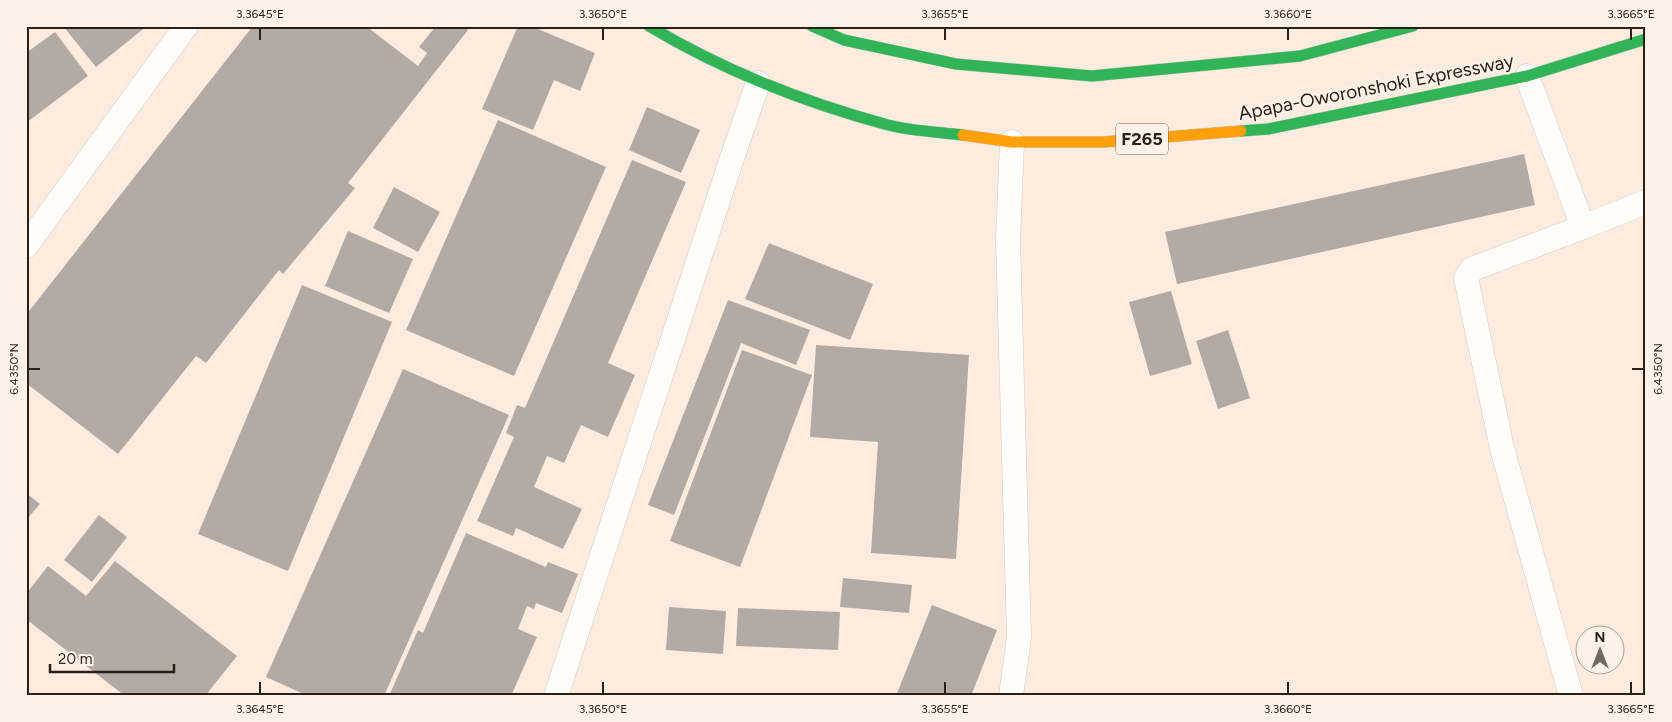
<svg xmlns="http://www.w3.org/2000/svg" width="1672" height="722" font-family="Figtree,sans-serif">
<rect width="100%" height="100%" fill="#f9f2ec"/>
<!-- built -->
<path fill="#fcebdf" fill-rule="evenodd" d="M 26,26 L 1646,26 L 1646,696 L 26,696 ZM 1584,634 L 1614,634 L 1614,664 L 1584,664 Z"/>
<!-- building -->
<path fill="#b3aba3" d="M 63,26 L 147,26 L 96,67 Z
M 253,26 L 366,26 L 418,66 L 427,53 L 419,47 L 436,26 L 463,26 L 468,30 L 348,183 L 355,188 L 283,274 L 279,270 L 206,363 L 196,356 L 118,454 L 26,383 L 26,315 Z
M 518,26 L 531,26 L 595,53 L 580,91 L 554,80 L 533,130 L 482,109 Z
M 55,32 L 88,76 L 26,123 L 26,53 Z
M 647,107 L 700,130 L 681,173 L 629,150 Z
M 498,120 L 606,167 L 514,376 L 406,330 Z
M 1524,154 L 1535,205 L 1177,284 L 1165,232 Z
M 632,160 L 686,182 L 608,363 L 635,375 L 608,437 L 581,425 L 564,463 L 547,456 L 534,487 L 582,509 L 563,549 L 516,528 L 513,536 L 477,521 L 514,437 L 506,433 L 517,405 L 525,408 Z
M 394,187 L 440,212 L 418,252 L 373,228 Z
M 348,231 L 413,259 L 389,313 L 325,286 Z
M 769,243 L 873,284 L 850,340 L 745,299 Z
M 302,285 L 392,322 L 288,571 L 198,534 Z
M 1171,291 L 1192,364 L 1150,376 L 1129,302 Z
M 728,300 L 810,330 L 796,365 L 741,343 L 674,515 L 648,505 Z
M 1228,330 L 1250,398 L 1218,409 L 1196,341 Z
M 816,345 L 969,355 L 956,559 L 871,553 L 878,442 L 810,437 Z
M 742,350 L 812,375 L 740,567 L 670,541 Z
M 403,369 L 509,415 L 384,696 L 308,696 L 266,677 Z
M 26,493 L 40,504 L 26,520 Z
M 99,515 L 127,537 L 92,582 L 64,560 Z
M 466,533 L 546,567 L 548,562 L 578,574 L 562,613 L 536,603 L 534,609 L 527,606 L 518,629 L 537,637 L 511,696 L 389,696 L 418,630 L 423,633 Z
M 115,561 L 237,656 L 205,696 L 125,696 L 26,619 L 26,594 L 48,566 L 86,596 Z
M 843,578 L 912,585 L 909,613 L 840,607 Z
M 932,605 L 997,630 L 971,696 L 896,696 Z
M 669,607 L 726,611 L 723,654 L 666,650 Z
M 738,608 L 840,612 L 838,650 L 736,646 Z"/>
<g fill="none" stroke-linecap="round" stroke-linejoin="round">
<defs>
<path id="lane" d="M 1527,76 L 1583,227 L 1646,202
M 26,246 L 186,26
M 556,696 L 730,164 L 758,83
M 1011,696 L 1019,637 L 1008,240 L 1012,142
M 1571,696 L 1502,448 L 1466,278 L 1472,269 L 1583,227"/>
<path id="fast" d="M 649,26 C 724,71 803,102 888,125 C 912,131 938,132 963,135
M 812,26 L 844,40 L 956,64 L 1092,76 L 1300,56 L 1413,26
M 1241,131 L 1268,129 L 1527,76 L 1646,39"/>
<path id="slow" d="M 963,135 L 1012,142 L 1103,142 L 1241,131"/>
</defs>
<!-- lane casing -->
<use href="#lane" stroke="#d4cbc4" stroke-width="25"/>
<!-- fast casing -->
<use href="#fast" stroke="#d2cdc9" stroke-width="12"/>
<!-- slow casing -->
<use href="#slow" stroke="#d2cdc9" stroke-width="12"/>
<!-- lane -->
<use href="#lane" stroke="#fefdfc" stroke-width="24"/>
<!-- fast -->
<use href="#fast" stroke="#30b455" stroke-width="11"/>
<!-- slow -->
<use href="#slow" stroke="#ff9f0a" stroke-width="11"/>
</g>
<!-- ticks -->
<path fill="none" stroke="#2b1f16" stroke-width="2" d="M 260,28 L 260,40M 603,28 L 603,40M 945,28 L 945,40M 1288,28 L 1288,40M 1631,28 L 1631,40M 28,369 L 40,369M 1632,369 L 1644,369M 260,682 L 260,694M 603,682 L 603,694M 945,682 L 945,694M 1288,682 L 1288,694M 1631,682 L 1631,694"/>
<g text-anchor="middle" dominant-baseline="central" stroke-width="5" stroke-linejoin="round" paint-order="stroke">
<!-- shield labels -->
<rect fill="#fef1e7" stroke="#6a5e55" stroke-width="1" x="1116" y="123.5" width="52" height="31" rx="4"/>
<g font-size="18" font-weight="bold" fill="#2b1f16">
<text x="1142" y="139">F265</text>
</g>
<!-- street labels -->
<g font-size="19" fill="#2b1f16" stroke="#fef1e7">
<text transform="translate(1376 87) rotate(-11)">Apapa-Oworonshoki Expressway</text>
</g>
</g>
<!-- border -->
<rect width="1672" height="722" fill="none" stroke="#fef1e7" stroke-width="55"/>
<!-- north arrow -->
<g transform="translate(1600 650)"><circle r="24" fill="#fef1e7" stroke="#aa9d93"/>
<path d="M0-4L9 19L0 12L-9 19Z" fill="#736961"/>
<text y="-8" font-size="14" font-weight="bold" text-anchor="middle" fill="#2b1f16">N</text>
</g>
<!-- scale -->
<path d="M50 664v8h124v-8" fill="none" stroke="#2b1f16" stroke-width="2.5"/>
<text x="58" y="664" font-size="15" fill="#2b1f16" stroke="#fef1e7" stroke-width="4" paint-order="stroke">20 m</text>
<rect x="28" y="28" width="1616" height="666" fill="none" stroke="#2b1f16" stroke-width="2"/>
<g font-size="12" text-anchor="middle" fill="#2b1f16">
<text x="260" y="18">3.3645°E</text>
<text x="603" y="18">3.3650°E</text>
<text x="945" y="18">3.3655°E</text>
<text x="1288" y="18">3.3660°E</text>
<text x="1631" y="18">3.3665°E</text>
<text transform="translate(14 369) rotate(-90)" y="4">6.4350°N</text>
<text transform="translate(1658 369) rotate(-90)" y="4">6.4350°N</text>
<text x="260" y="713">3.3645°E</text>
<text x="603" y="713">3.3650°E</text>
<text x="945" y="713">3.3655°E</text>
<text x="1288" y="713">3.3660°E</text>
<text x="1631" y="713">3.3665°E</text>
</g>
</svg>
